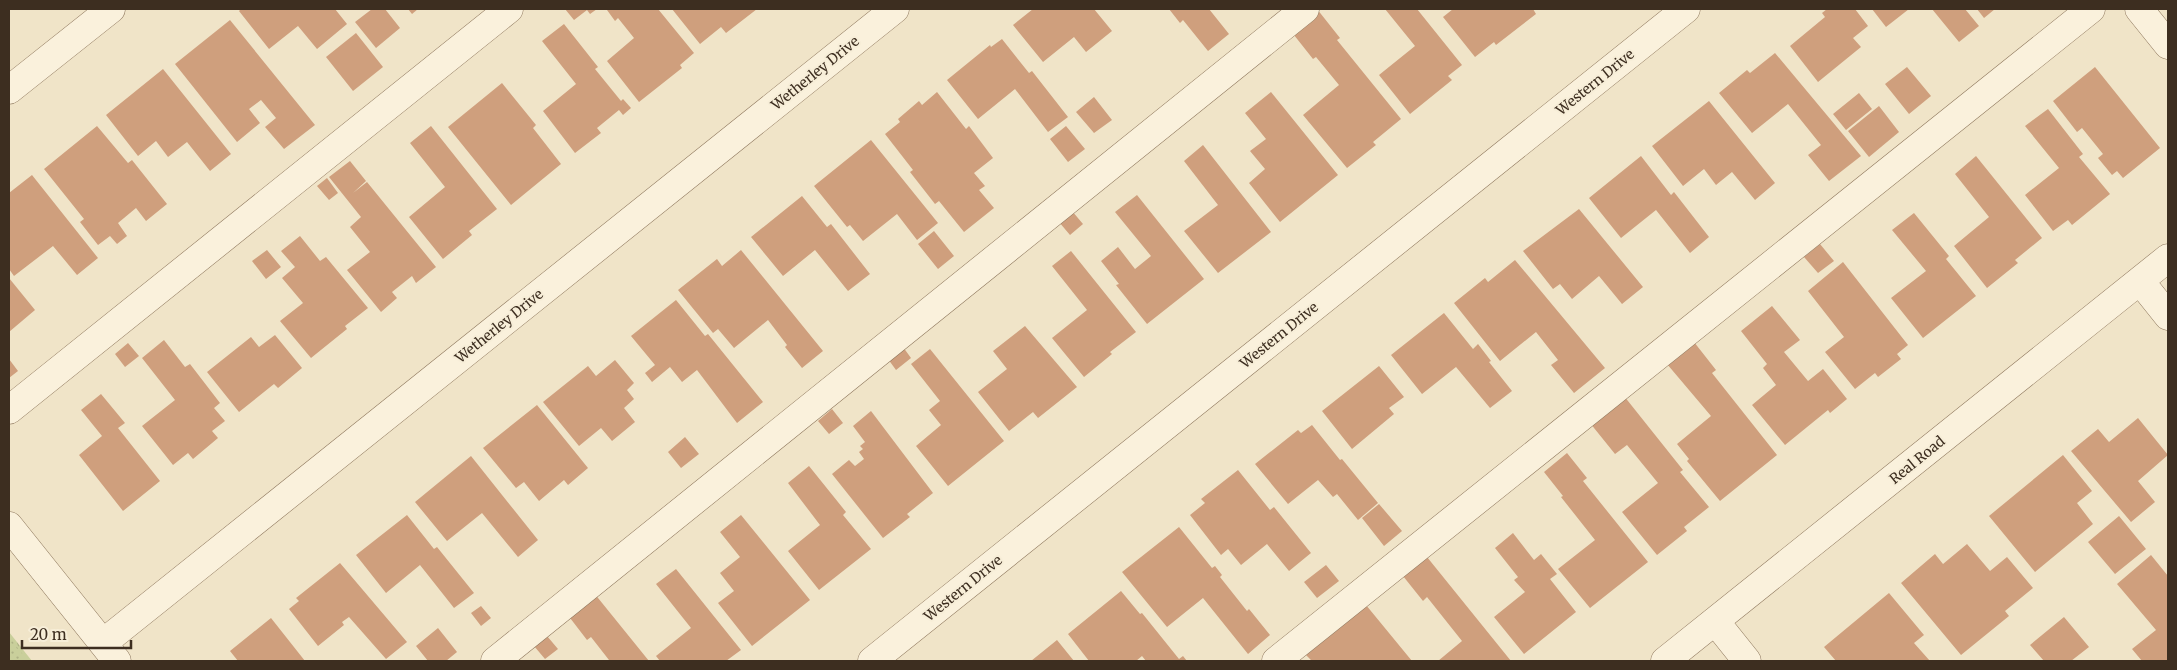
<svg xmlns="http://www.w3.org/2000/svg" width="2177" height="670" font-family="Merriweather,serif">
<defs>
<pattern id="grass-tufts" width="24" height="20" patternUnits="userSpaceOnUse" patternTransform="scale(1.25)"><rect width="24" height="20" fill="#c9cf9b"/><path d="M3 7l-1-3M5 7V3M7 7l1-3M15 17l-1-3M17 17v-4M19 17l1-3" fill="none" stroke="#aeb285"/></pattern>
<pattern id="park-dots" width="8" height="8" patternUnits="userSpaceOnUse" patternTransform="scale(1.25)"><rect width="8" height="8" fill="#c9cf9b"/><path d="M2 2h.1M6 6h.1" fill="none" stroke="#aeb285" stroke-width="1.8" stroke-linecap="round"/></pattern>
</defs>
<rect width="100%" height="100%" fill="#f0e4c8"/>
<!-- grass -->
<path fill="url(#grass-tufts)" d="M 9,632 L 32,661 L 9,661 Z"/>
<!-- park -->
<path fill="url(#park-dots)" d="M 9,637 L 28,661 L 9,661 Z"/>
<!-- building -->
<path fill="#cf9f7d" d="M 241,9 L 335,9 L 347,24 L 317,49 L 298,26 L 269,49 L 239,11 Z
M 372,9 L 385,9 L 400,28 L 376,48 L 355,22 Z
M 408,9 L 418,9 L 412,14 Z
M 565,9 L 597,9 L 590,14 L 587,10 L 574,20 Z
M 609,9 L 658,9 L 694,53 L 680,65 L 682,68 L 639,102 L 607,61 L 634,38 L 618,18 L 615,21 L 607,10 Z
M 672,9 L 757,9 L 726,33 L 721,27 L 700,44 Z
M 1033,9 L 1094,9 L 1112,31 L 1086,52 L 1074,37 L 1043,62 L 1013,25 Z
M 1169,9 L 1209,9 L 1229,34 L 1208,51 L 1183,20 L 1180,23 Z
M 1317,9 L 1340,38 L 1337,40 L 1401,119 L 1373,142 L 1376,145 L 1347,168 L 1303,115 L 1339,85 L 1316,57 L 1313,59 L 1290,30 Z
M 1385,9 L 1417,9 L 1462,65 L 1448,76 L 1452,80 L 1410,114 L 1379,75 L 1415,46 Z
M 1453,9 L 1533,9 L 1536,14 L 1496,45 L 1494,42 L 1475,57 L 1443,17 Z
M 1827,9 L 1855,9 L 1868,26 L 1853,38 L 1861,47 L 1818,82 L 1790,46 L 1825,17 L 1822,13 Z
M 1872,9 L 1909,9 L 1886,27 Z
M 1932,9 L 1965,9 L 1979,26 L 1959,42 Z
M 1977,9 L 1995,9 L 1984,18 Z
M 230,20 L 315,125 L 284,149 L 265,127 L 276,118 L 261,100 L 249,109 L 260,123 L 237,142 L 175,64 Z
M 564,24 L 598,67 L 595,69 L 621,101 L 623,99 L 631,108 L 623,115 L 619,110 L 597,128 L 601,133 L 575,153 L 543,111 L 576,84 L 542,41 Z
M 356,33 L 383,67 L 353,91 L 326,57 Z
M 1002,39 L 1029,73 L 1032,71 L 1068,117 L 1048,132 L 1015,89 L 978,119 L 947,80 L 990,45 L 991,47 Z
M 1775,53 L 1861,156 L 1829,181 L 1808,155 L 1821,145 L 1788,104 L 1752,133 L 1719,93 L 1747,70 L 1750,73 Z
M 1907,67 L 1931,96 L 1909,114 L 1885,84 Z
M 2095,67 L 2160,148 L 2123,178 L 2117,171 L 2112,175 L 2098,158 L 2103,154 L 2082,128 L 2077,132 L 2053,101 Z
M 163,69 L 231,154 L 210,171 L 187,142 L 168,157 L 156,141 L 138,156 L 106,115 Z
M 502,83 L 536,125 L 533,128 L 561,164 L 511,205 L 448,127 Z
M 937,92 L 966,129 L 969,126 L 993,158 L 974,173 L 985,186 L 979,190 L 994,208 L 964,232 L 939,201 L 935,204 L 910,172 L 913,170 L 885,134 L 900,122 L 898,119 L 919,101 L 922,105 Z
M 1271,92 L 1338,175 L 1280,222 L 1249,183 L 1265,169 L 1250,151 L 1266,139 L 1245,113 Z
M 1859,93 L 1872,109 L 1846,130 L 1833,114 Z
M 1094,97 L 1112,120 L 1094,133 L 1076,112 Z
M 1709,101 L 1775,183 L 1755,200 L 1732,172 L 1716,185 L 1704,169 L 1683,186 L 1652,146 Z
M 1879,106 L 1899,132 L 1869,157 L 1848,131 Z
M 2048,109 L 2083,154 L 2079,157 L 2110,194 L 2072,225 L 2068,220 L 2053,231 L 2025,195 L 2059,168 L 2025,126 Z
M 97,126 L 128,163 L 132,160 L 167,204 L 146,221 L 136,208 L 118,223 L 127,236 L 117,244 L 110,236 L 98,245 L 80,222 L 84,219 L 44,169 Z
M 431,126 L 497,209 L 469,231 L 472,235 L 443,259 L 409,217 L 445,187 L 410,143 Z
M 1066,126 L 1085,149 L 1068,162 L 1050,139 Z
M 871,140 L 938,223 L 917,240 L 897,214 L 863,241 L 850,225 L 847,227 L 814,186 Z
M 1203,145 L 1271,232 L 1218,273 L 1184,231 L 1218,205 L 1184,161 Z
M 1641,156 L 1671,195 L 1674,192 L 1709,237 L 1690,253 L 1656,210 L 1621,238 L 1589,198 Z
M 1976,156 L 2042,238 L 2015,260 L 2018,263 L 1987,288 L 1954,246 L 1989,217 L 1955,174 Z
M 350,161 L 366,181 L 353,193 L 367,182 L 436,267 L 416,283 L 412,276 L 392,292 L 397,298 L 381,312 L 347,270 L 370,252 L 350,227 L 361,217 L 329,177 Z
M 32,175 L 98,258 L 77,275 L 53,246 L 14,276 L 9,269 L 9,193 Z
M 327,178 L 338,193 L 329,200 L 317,186 Z
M 1137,195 L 1204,279 L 1147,324 L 1116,285 L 1119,284 L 1101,261 L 1118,247 L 1135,269 L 1151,256 L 1115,212 Z
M 802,196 L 827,227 L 831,224 L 870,274 L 848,291 L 815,250 L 783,276 L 751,237 Z
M 1579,209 L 1643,287 L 1622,304 L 1599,276 L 1572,299 L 1560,284 L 1553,289 L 1523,251 Z
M 1072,211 L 1083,224 L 1070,235 L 1059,222 Z
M 1914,213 L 1949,256 L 1946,259 L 1976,296 L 1923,338 L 1891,298 L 1926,271 L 1892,230 Z
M 934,231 L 954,256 L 938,269 L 918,244 Z
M 300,236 L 320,261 L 326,257 L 368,308 L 345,326 L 347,329 L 311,358 L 280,321 L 303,303 L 282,278 L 295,267 L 281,251 Z
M 1820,244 L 1834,261 L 1818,273 L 1804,257 Z
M 267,250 L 281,267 L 266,279 L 252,261 Z
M 741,250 L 823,351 L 802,368 L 785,347 L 787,345 L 768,320 L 734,348 L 718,329 L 713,333 L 678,290 L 717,259 L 722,266 Z
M 1071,251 L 1136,332 L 1110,352 L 1112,354 L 1084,377 L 1052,338 L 1087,310 L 1052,266 Z
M 1515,260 L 1605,368 L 1574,393 L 1551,365 L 1558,360 L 1536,332 L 1500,361 L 1454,303 L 1485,278 L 1488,282 Z
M 1843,262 L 1908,345 L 1897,354 L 1901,359 L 1878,377 L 1875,373 L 1855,389 L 1825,352 L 1844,337 L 1808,291 Z
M 9,278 L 35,310 L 9,332 Z
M 676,300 L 705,336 L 708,334 L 763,402 L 737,423 L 697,370 L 682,382 L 670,367 L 652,382 L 645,373 L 655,365 L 631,336 Z
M 1772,306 L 1800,340 L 1784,352 L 1808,381 L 1823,369 L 1847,399 L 1830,413 L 1828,410 L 1785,445 L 1752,405 L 1776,385 L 1763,368 L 1767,364 L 1741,331 Z
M 1444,313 L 1473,349 L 1478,344 L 1491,361 L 1489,362 L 1512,391 L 1490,408 L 1456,367 L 1422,394 L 1391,355 Z
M 1025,326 L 1077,387 L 1038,418 L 1033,412 L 1009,431 L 978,392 L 1007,369 L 993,351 Z
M 275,335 L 302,368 L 278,388 L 274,384 L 239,412 L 207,372 L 251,337 L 259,347 Z
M 164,340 L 185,367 L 190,364 L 220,403 L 214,408 L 225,421 L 212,431 L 218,438 L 193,459 L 188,453 L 173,465 L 142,426 L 175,400 L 142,358 Z
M 1694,342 L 1716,370 L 1712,373 L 1777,455 L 1720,501 L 1687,461 L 1689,459 L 1677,444 L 1711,416 L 1667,364 Z
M 128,343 L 139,356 L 125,367 L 115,354 Z
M 903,347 L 911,358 L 896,370 L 888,359 Z
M 930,349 L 1004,441 L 948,486 L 916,446 L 941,425 L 929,410 L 940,401 L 911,364 Z
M 9,359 L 18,371 L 9,378 Z
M 615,360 L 634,383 L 627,390 L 634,399 L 624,408 L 635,422 L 612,441 L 601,428 L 579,446 L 543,402 L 588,366 L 596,376 Z
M 1379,366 L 1404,397 L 1389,408 L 1394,414 L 1352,449 L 1322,411 Z
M 101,394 L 125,423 L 118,428 L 160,481 L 123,511 L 79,455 L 102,436 L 81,410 Z
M 1624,396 L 1683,470 L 1680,472 L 1709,507 L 1684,527 L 1687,531 L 1657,555 L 1622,512 L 1658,483 L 1627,445 L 1615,454 L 1590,423 Z
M 537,405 L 588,468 L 568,485 L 564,480 L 539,501 L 524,482 L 516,488 L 483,448 Z
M 832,409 L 843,423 L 829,434 L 818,421 Z
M 871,411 L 933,493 L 907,514 L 910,517 L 883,538 L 832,474 L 849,460 L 855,466 L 864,459 L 859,452 L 863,449 L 860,446 L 865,442 L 853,426 Z
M 2138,418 L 2168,455 L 2138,481 L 2155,502 L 2131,522 L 2071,451 L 2098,429 L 2109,442 Z
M 1312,425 L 1340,460 L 1342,459 L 1378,503 L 1358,520 L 1337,494 L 1333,497 L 1318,480 L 1288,504 L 1255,464 L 1298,430 L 1301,433 Z
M 685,437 L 699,454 L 681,468 L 668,452 Z
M 1567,453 L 1587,478 L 1583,481 L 1648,562 L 1590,608 L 1558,569 L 1595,540 L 1561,497 L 1563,496 L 1544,472 Z
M 2063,455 L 2092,491 L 2077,503 L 2093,524 L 2035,572 L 1989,516 Z
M 471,456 L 538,540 L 518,557 L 482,513 L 447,541 L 415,502 Z
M 809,466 L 846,512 L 843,515 L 871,549 L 819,590 L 788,551 L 820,525 L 788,483 Z
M 1238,470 L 1270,510 L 1274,507 L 1311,553 L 1289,571 L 1267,544 L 1241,565 L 1228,549 L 1221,555 L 1190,515 L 1205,503 L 1201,499 Z
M 1379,504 L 1402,531 L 1384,546 L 1362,518 Z
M 407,515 L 434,549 L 437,547 L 474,593 L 454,608 L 420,565 L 386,593 L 356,555 Z
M 741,515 L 810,600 L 752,646 L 718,603 L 734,591 L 720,573 L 740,557 L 720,532 Z
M 2119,516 L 2146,549 L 2115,574 L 2088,542 Z
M 1179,527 L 1212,568 L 1215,566 L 1222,575 L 1220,577 L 1247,611 L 1249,609 L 1270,635 L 1248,654 L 1203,598 L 1167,627 L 1122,572 Z
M 1513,533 L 1534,560 L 1541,554 L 1557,574 L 1550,579 L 1576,612 L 1524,654 L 1494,617 L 1525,592 L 1514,580 L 1518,577 L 1495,548 Z
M 1967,544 L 1990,571 L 2007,557 L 2033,588 L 2005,611 L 2009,616 L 1961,655 L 1901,583 L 1935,554 L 1943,564 Z
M 2151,555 L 2168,576 L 2168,661 L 2142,661 L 2132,649 L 2156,630 L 2117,584 Z
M 1427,557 L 1511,661 L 1438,661 L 1462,641 L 1427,597 L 1423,601 L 1403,576 Z
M 340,563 L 407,642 L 386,659 L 349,617 L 342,622 L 344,625 L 318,646 L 289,609 L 299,601 L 296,598 Z
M 1326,565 L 1339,581 L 1317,598 L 1304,582 Z
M 676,569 L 741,650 L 726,661 L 660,661 L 656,656 L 691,628 L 656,584 Z
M 1121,591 L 1140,614 L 1142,613 L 1179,659 L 1183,656 L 1187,661 L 1146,661 L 1142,656 L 1136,661 L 1089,661 L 1068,634 Z
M 594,593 L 649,661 L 608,661 L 609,660 L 591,637 L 587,640 L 567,614 Z
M 1889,593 L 1924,635 L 1914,643 L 1930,661 L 1836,661 L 1824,647 Z
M 1366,605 L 1412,661 L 1312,661 L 1305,654 Z
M 481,606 L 491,618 L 481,626 L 471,613 Z
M 2064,617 L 2089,647 L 2071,661 L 2044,661 L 2030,645 Z
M 271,618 L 305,661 L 238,661 L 230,651 Z
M 438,628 L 457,652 L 446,661 L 428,661 L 416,646 Z
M 547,636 L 558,649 L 545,659 L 534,646 Z
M 1057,640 L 1074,661 L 1031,661 Z"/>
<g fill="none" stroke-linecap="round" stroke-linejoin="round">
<defs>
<path id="minor" d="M 2139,9 L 2168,45
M 9,90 L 111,9
M 2140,281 L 2168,316
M 9,410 L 509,9
M 9,526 L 117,661
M 1715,621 L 1747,661
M 103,643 L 895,9
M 495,661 L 1305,9
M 872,661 L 1686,9
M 1276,661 L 2091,9
M 1665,661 L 2168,258"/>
</defs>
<!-- minor casing -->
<use href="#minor" stroke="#8d765c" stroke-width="29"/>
<!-- minor -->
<use href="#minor" stroke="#faf1dc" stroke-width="28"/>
</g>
<g text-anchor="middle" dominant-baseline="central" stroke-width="4" stroke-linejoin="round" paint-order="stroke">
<!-- street labels -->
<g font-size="14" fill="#3d2e20" stroke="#f7eed8">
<text transform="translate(815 73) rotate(-39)">Wetherley Drive</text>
<text transform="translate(1595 82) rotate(-39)">Western Drive</text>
<text transform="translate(499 326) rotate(-39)">Wetherley Drive</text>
<text transform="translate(1279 335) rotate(-39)">Western Drive</text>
<text transform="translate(1917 460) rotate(-39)">Real Road</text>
<text transform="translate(963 588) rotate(-39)">Western Drive</text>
</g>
</g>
<!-- border -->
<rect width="2177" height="670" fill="none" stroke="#3d2e20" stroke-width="20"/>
<!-- scale -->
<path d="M22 640v8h109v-8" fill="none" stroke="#3d2e20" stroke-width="2.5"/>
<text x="30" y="640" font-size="15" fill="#3d2e20" stroke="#f7eed8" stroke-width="4" paint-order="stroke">20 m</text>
</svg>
